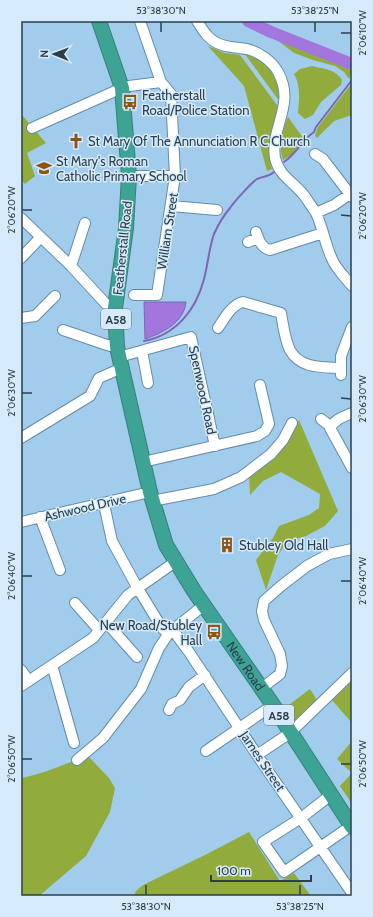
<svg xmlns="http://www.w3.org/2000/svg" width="373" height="917" font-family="Cabin,sans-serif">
<rect width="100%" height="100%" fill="#a2ccec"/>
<!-- green -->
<path fill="#91ac3d" d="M 279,37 L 352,66 L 352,73 L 349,79 L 344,72 L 335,66 L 313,60 L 294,53 L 277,40 Z
M 208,46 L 225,53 L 240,55 L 277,105 L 278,109 C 273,129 265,148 272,169 L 267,171 L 244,86 Z
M 244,53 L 261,59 L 273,72 L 281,89 L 280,102 Z
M 312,66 C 324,69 335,69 342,80 L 341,85 L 321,102 L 313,115 L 305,119 L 298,113 C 299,99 301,86 294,74 L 300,69 Z
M 352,83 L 352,115 L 334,121 L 317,138 L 315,135 L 318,127 Z
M 21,114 L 46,143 L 27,153 L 35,176 L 25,184 L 21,180 Z
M 288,117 L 304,139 L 291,155 L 283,160 C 278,147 283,129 288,117 Z
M 299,420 L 338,511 L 325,526 L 306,536 L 287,542 L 278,555 L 266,590 L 256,560 L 273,538 L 279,526 L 309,515 L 319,508 L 320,494 L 281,472 L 263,481 L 250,495 L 249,474 L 286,439 Z
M 352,677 L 352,723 L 330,698 Z
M 310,689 L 317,700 L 295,722 L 285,708 Z
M 352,741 L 352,804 L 340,786 L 352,773 L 337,759 Z
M 88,756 L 109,778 L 115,788 L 110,812 L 86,856 L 39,896 L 21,896 L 21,778 C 44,774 66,763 88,756 Z
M 249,832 L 280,881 L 294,873 L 311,896 L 134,896 L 136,891 L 143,885 L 207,854 Z"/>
<!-- water -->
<path fill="#a276dd" stroke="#7f66b2" d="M 144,302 L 186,302 C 184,323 162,333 145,339 Z"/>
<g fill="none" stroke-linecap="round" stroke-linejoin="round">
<!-- stream -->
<path stroke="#7f66b2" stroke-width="2" d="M 284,162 C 296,154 302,140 314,132 L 316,127 L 352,80
M 144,341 C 176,335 196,310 204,279 C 208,264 209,248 214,234 C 218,225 224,215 230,208 C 234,202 252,182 257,179 C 263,176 269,177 274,172"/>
<!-- river -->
<path stroke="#a276dd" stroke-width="12" d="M 248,21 L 271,32 L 352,64"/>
<defs>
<path id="minor" d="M 197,21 C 203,30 207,38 217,43 C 227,48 237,47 247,49 C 259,52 272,61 278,72 C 296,105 270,127 275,158 C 279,177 296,183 306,198 C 309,203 313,208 316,213 C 323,228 325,244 332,259 C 336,269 345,277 352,286
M 32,128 L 122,88 L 129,86 L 161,82
M 315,154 L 323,159 L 352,197
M 129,176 L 175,176
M 171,206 L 217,210
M 316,213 L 334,205 L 350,194
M 21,218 L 71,266 L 106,304 L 115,308
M 256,232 C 259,240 261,248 270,250 L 323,233
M 248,242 L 258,238
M 21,258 L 41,237
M 71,266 L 85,223
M 134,295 L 157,295 L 175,176 L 171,94 L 161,82 L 140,21
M 21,318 L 35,316 L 55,296
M 218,328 C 225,318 231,305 243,302 L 281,313 C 283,324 285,341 290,350 C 300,369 323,367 340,368
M 63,330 L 107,345 L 117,347
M 142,351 L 148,383
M 119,357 L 191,337 L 215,446
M 341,375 L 341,356 L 352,327
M 352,413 C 343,417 335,419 330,428 L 352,468
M 321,419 L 331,427
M 21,438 L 90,396 L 99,378 L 122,368
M 143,462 L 257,436 L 265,431 L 269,424 L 260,385
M 152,501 L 214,489 L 241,477 L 271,454 L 283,440 L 292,423
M 104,504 L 112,541 L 137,587 L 159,623 L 163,629 L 169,633
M 40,517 L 60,570
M 21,522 L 150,492
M 75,603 L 99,630
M 106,622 L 137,657
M 172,629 L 189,652 L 257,755 L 352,893
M 52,665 L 74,743
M 21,670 L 29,681
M 21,686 L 93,638 L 128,595 L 175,562
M 262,688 L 280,674 L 282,666 L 280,654 L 264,620 L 262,611 L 264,601 L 281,586 L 307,566 L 329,554 L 352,549
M 169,710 L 172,704 L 180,700 L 189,687 L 205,675
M 206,751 L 273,705
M 257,755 L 290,733 L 352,673
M 77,760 L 103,738 L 141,689 L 159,648 L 169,633 L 204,605
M 332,794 L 301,818 L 263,842 L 284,872 L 345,830"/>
<g id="highway">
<path id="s1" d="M 99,21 L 122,88 L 129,176 L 126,228 L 115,308 L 117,347 L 150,492 L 166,545 L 194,591 L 273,705 L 352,827"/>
</g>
</defs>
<!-- minor casing -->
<use href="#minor" stroke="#648caa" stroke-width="12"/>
<!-- highway casing -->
<use href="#highway" stroke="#37807b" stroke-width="16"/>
<!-- minor -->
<use href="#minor" stroke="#fff" stroke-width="10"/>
<!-- highway -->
<use href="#highway" stroke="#3da394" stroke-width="14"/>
</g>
<!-- ticks -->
<path fill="none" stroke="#2d3f4c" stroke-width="1.5" d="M 161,32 L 161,22M 315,32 L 315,22M 341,33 L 351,33M 22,210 L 32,210M 341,215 L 351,216M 22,393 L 32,393M 341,398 L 351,399M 22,576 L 32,576M 341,581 L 351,581M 22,759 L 32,759M 341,764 L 351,764M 146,895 L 146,885M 300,895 L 300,885"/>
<!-- icons -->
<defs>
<symbol id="bus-bare" viewBox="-9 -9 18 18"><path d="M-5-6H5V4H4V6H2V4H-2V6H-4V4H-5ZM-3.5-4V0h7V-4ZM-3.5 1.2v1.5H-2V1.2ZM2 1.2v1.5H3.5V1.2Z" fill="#8f5312" stroke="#d5eafb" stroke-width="2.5" paint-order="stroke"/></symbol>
<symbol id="church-bare" viewBox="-9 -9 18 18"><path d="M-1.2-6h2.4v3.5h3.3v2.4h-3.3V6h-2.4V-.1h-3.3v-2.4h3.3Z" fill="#8f5312" stroke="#d5eafb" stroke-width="2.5" paint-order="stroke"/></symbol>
<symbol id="school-bare" viewBox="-9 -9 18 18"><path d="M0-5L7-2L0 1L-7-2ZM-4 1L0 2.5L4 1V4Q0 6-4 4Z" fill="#8f5312" stroke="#d5eafb" stroke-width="2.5" paint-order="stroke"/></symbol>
<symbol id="building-bare" viewBox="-9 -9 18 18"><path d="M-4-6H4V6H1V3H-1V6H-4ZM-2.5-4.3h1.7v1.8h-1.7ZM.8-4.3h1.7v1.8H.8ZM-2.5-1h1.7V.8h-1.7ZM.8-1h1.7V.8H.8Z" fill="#8f5312" stroke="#d5eafb" stroke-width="2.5" paint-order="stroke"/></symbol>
</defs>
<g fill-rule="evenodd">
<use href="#bus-bare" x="119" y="91" width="22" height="22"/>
<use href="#church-bare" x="65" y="130" width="22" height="22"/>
<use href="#school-bare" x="33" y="157" width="22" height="22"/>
<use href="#building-bare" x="216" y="534" width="22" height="22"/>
<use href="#bus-bare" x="203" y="621" width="22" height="22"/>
</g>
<g text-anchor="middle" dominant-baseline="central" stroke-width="3" stroke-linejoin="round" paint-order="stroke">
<!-- shield labels -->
<g fill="#d5eafb" stroke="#5f7280" stroke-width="1">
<rect x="101" y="309" width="30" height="20" rx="3"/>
<rect x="264" y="705" width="30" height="20" rx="3"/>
</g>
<g font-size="12" font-weight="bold" fill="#2d3f4c">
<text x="116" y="319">A58</text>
<text x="279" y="715">A58</text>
</g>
<!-- poi labels -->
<g font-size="13" fill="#2d3f4c" stroke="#d5eafb" text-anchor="start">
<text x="142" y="95">Featherstall<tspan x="142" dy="15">Road/Police Station</tspan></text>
<text x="88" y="141">St Mary Of The Annunciation R C Church</text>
<text x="56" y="161">St Mary's Roman<tspan x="56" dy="15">Catholic Primary School</tspan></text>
<text x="239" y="545">Stubley Old Hall</text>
<text x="202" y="625" text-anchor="end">New Road/Stubley<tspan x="202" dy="15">Hall</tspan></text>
</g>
<!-- street labels -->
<g font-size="13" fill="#2d3f4c" stroke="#d5eafb">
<text transform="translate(167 231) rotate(-81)">William Street</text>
<text transform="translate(122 248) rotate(-84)">Featherstall Road</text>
<text transform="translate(203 390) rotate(78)">Spenwood Road</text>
<text transform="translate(85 507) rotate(-13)">Ashwood Drive</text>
<text stroke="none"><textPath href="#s1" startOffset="680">New Road</textPath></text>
<text transform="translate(263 761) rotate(56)">James Street</text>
</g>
</g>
<!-- border -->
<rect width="373" height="917" fill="none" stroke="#d5eafb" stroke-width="44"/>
<!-- north arrow -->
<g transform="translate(54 54) rotate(271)" stroke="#d5eafb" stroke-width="3" paint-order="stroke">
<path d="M0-3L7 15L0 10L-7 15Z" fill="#2d3f4c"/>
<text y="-6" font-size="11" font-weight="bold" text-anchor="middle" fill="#2d3f4c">N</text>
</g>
<!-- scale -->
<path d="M211 875v6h100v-6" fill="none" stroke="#2d3f4c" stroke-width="2"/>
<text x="217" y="875" font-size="12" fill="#2d3f4c" stroke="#d5eafb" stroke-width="3" paint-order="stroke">100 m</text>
<rect x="22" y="22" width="329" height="873" fill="none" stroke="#2d3f4c" stroke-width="1.5"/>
<g font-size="10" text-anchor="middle" fill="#2d3f4c">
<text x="161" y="14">53°38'30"N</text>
<text x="315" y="14">53°38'25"N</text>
<text transform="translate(362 33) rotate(-90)" y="4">2°06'10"W</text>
<text transform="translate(11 210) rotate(-90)" y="4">2°06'20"W</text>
<text transform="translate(362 216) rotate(-90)" y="4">2°06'20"W</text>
<text transform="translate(11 393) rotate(-90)" y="4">2°06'30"W</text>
<text transform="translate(362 399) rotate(-90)" y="4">2°06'30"W</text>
<text transform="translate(11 576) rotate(-90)" y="4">2°06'40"W</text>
<text transform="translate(362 581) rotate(-90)" y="4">2°06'40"W</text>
<text transform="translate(11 759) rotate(-90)" y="4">2°06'50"W</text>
<text transform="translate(362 764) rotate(-90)" y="4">2°06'50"W</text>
<text x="146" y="910">53°38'30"N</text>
<text x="300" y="910">53°38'25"N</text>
</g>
</svg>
